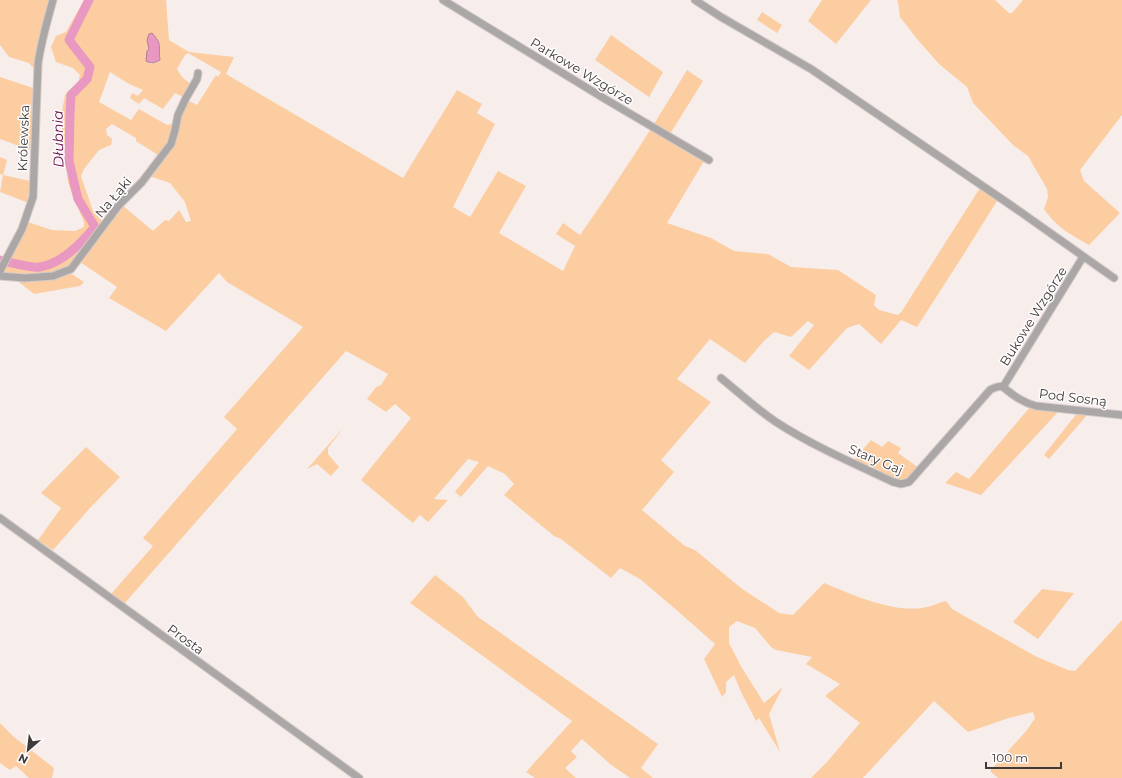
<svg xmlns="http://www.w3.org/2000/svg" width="1122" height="778" font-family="Montserrat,sans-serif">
<rect width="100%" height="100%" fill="#f7eeec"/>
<!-- green -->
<path fill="#fccda1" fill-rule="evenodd" d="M 0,0 L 50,0 L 35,70 L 29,63 L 9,57 L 0,45 Z
M 84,0 L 166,0 L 169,40 L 189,52 L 234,57 L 226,74 L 403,178 L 457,90 L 482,104 L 477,113 L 495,124 L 453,207 L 470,217 L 498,171 L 526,186 L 499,233 L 563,271 L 575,246 L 556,234 L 563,223 L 580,235 C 618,181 653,127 687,70 L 703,81 L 670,134 L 707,156 L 667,223 L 711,238 L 734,251 L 768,254 L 791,267 L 838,270 L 876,295 L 874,305 L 879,310 L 898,315 L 902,311 L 980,188 L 997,201 L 962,257 L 917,327 L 901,320 L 881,344 L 859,324 L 847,328 L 809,370 L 789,356 L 814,325 L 808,321 L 791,337 L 774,332 L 763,342 L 745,363 L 710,339 L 677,379 L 711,402 L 661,460 L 674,472 L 642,510 L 685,546 L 695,550 L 741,588 L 779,613 L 793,615 L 824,583 C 853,595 890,612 922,608 C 930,607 938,603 946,601 L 952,609 L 1035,656 L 1068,670 L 1075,671 L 1122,620 L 1122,778 L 998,778 L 990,771 L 1027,730 L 1035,718 L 1033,712 L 1009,718 L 968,732 L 934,701 L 863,778 L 811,778 L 827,762 L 860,723 L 825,696 L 840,684 L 806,664 L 812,657 L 776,650 L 771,647 L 755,628 L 737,621 L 729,627 L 729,643 L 742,668 L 764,703 L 783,687 L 769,714 L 780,752 L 759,718 L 756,721 L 741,692 L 734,675 L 726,682 L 726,692 L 722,697 L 704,659 L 715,644 L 673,607 L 640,579 L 620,568 L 611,578 L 561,539 L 554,536 L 504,495 L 514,484 L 505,474 L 488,466 L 461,497 L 455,492 L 479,462 L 468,459 L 434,499 L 448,500 L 428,522 L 420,515 L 413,523 L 361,480 L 411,418 L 395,404 L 386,412 L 367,399 L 376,387 L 381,385 L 388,374 L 346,351 L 124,604 L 111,594 L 153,546 L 143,538 L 237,429 L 224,417 L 303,327 L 227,282 L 219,273 L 166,331 L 109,298 L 117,287 L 80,262 L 122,205 L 153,231 L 165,220 L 169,221 L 179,210 L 186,222 L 191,221 L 185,202 L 170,183 L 149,176 L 173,143 L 179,116 L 187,100 L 197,105 L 216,75 L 218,77 L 221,72 L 188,53 L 185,55 L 177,69 L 182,77 L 192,85 L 183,97 L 175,93 L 163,109 L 144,98 L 139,104 L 130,98 L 132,93 L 138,96 L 143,90 L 129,84 L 110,72 L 99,102 L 131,120 L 139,109 L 167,125 L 172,124 L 169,143 L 158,155 L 136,141 L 136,138 L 112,124 L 106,129 L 107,135 L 112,139 L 111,145 L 99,150 L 84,169 L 81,176 L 93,211 L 104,223 L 66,271 C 45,274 24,276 3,274 L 28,222 L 52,230 L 75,231 L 84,227 L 84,222 L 73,197 L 68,182 L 61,117 L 65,95 L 69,90 L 78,84 L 80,75 L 73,68 L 56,62 L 51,47 L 56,36 L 66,32 ZM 160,44 L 159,53 L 160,61 L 151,64 L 147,61 C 146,54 149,51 149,45 Z
M 822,0 L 871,0 L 836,44 L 808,21 Z
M 897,0 L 995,0 L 1009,13 L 1012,13 L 1023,0 L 1122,0 L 1122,115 L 1080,170 L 1084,181 L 1120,213 L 1089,245 C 1070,234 1057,228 1044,209 L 1048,197 L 1047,189 L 1028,156 L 1013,145 L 973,103 L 967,87 L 939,64 L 917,39 L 900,17 L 898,2 Z
M 762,12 L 782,25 L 777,33 L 757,20 Z
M 611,35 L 663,72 L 649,97 L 595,60 Z
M 0,77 L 33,88 L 32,130 L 30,150 L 0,139 Z
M 0,157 L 7,160 L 3,175 L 30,181 L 28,201 L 26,202 L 0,192 L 3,175 L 0,174 Z
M 69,272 L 84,282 L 80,286 L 34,294 L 15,279 L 42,279 L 63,277 Z
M 1030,407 L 1059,411 L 981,495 L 945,483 L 956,472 L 969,479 Z
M 1078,412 L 1088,414 L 1049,459 L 1044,455 Z
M 344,427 L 328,448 L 328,454 L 339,467 L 331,476 L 317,464 L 307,469 Z
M 871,440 L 882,447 L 888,441 L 901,448 L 898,453 L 919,468 L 907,481 L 901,482 L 853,461 Z
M 86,447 L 120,477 L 90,508 L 53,550 L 38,540 L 61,508 L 41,493 Z
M 435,575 L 463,597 L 478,617 L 658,744 L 641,768 L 653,778 L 630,778 L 610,764 L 582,739 L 571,751 L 577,757 L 565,768 L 576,778 L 535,778 L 526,772 L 572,721 L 410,603 Z
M 1042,589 L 1074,593 L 1038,639 L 1013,622 Z
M 0,723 L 14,737 L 54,768 L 52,778 L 29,778 L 16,766 L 10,770 L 0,763 Z"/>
<!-- water -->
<path fill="#e898c1" stroke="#b57c99" d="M 152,33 C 163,45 158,46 160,60 C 154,63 152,64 146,61 L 147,51 L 149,49 L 147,40 L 149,34 Z"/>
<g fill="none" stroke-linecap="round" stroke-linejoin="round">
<!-- river -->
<path stroke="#e898c1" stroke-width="9" d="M 0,260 C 8,262 34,268 40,267 C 63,263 81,243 95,227 L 78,199 L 69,161 L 70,114 L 71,95 L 87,79 L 90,67 L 69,40 L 89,0"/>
<defs>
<path id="minor" d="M 443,0 L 605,99 L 709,160
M 695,0 L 721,17 L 811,69 L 1012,206 L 1114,278
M 0,271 L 22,229 L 33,197 L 38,64 C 41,42 47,21 53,0
M 0,276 L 25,278 L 53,276 L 71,269 L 119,205 L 142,182 L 171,144 L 175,130 L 178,115 L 186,98 L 197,79 L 198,73
M 721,378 C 738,392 758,410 776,422 C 813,446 853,463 893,482 L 901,484 L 909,482 L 990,390 C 994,388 998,385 1003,387
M 1003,387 L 1083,257
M 1003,387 C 1014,396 1022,402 1036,406 L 1122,415
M 0,518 L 359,778"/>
</defs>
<!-- minor casing -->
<use href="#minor" stroke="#d2cac9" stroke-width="9"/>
<!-- minor -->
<use href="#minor" stroke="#aba7a6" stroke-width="7"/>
</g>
<g text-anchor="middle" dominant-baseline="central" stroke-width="3" stroke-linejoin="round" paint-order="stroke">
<!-- street labels -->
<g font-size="13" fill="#3f3b3b" stroke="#fffdfd">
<text transform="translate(582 71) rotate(31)">Parkowe Wzgórze</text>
<text transform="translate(23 138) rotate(-88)">Królewska</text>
<text transform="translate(113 197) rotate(-50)">Na Łąki</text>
<text transform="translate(1033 316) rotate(-58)">Bukowe Wzgórze</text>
<text transform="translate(1073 397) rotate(7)">Pod Sosną</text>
<text transform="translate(876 459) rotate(23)">Stary Gaj</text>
<text transform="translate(186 639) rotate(36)">Prosta</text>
</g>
<!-- water labels -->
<g font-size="14" font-style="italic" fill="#650545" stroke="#fffdfd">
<text transform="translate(58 139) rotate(-91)">Dłubnia</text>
</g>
</g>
<!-- north arrow -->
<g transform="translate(28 750) rotate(208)" stroke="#fffdfd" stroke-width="3" paint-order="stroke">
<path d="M0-3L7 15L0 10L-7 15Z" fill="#3f3b3b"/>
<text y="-6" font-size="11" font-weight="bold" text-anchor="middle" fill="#3f3b3b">N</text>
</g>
<!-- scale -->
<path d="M986 762v6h75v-6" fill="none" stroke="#3f3b3b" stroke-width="2"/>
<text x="992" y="762" font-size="12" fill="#3f3b3b" stroke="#fffdfd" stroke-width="3" paint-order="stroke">100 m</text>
</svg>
